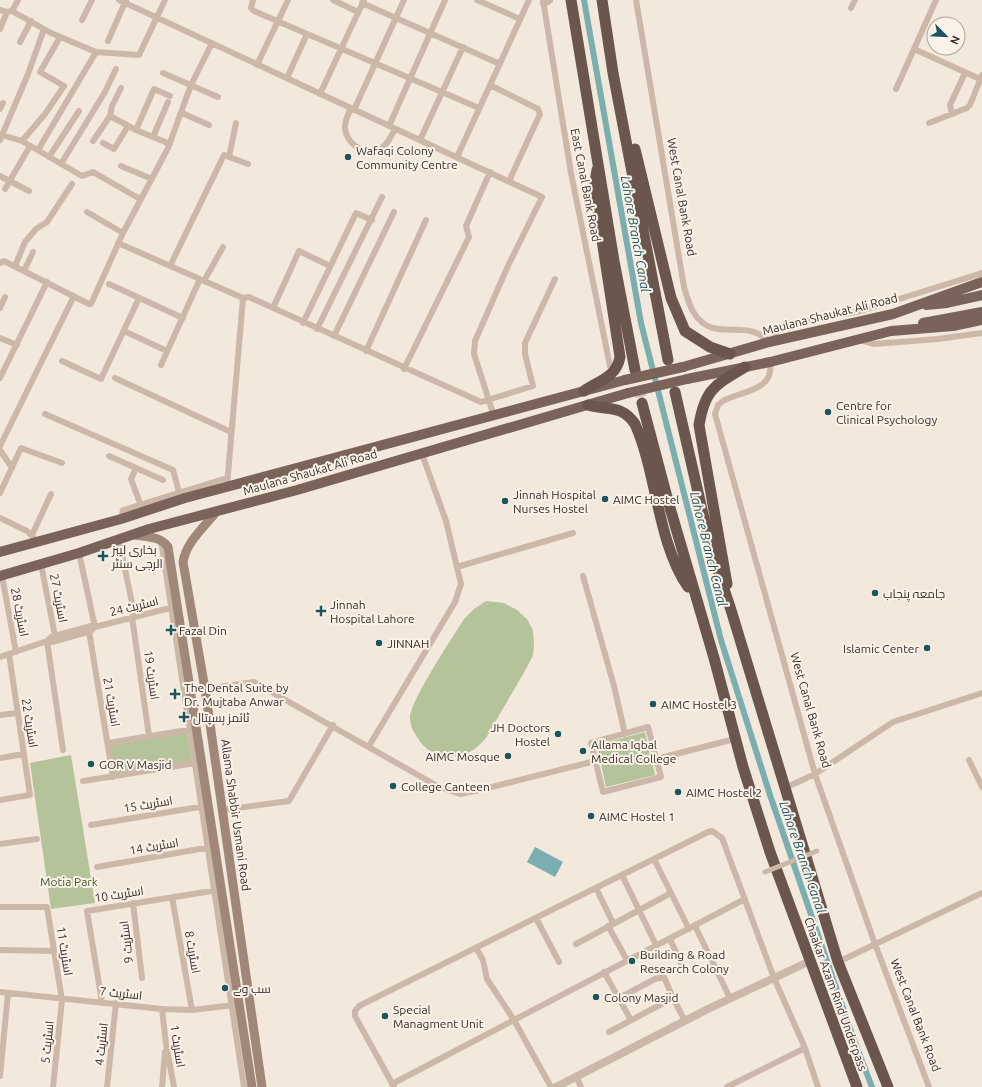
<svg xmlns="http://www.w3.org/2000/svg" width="982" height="1087" font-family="Ubuntu,Cairo,sans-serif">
<rect width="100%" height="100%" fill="#f3e8dc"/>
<!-- green -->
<path fill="#b5c39b" d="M 486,601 L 504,603 L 517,610 L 527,619 L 533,630 L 534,644 L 533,655 L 526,669 L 486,738 C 474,752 463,758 444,756 C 433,754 425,749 419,740 C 414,733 410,726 410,718 C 410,701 453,637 464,619 L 474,609 Z
M 187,732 L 192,762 L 115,775 L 110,745 Z
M 645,732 L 655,775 L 606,787 L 597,745 Z
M 71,755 L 95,903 L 51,909 L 30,763 Z"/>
<!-- water -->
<path fill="#7aaeb1" d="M 535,847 L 563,862 L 555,877 L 527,862 Z"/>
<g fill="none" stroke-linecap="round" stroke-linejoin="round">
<!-- canal -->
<path stroke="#7aaeb1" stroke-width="6" d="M 584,0 L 641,323 L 721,640 L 770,795 L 854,1040 L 872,1087"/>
<!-- trunk-tunnel -->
<path stroke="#cec3b8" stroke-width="11" stroke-dasharray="11 5.5" stroke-linecap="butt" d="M 635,370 L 642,403"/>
<!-- minor -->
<path stroke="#ccb8a8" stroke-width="6" d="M 119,0 L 542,197 L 507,268 L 475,341 L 474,354 L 494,416
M 253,0 L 251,8 L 254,11 L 479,108
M 333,0 L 358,12
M 477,0 L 520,19
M 543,0 L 571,173 L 610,366 L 616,368
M 636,0 L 684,287 C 687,296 689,306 694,313 C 714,345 746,316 769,342
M 362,3 L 500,64
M 851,8 L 855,0
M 0,10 L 7,12 L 12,11 L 51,33 L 96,52 L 139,55 L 165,0
M 12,11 L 18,0
M 82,20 L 92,0
M 0,29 L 7,12
M 108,41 L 126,0
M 20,42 L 31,21
M 914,49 L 980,79
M 257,65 L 288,0
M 163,73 L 218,97
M 287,78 L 307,34
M 490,85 L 538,109 L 540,114 L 509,181
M 121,88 L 112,106 L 110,116 L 136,130 L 170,144
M 896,89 L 936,0
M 320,94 L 364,0
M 351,108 C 348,115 344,122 345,129 C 348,148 371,159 385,145 C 390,140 392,134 395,129
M 0,109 L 3,103
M 354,110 L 404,0
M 182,113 L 209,125
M 952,114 L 950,105 L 965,73
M 929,123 L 967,108 L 970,105 L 982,75
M 389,126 L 445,0
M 136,130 L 154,89 L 170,96
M 2,135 L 22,141 L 82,176 L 93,172 L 140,199
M 153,137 L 168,102
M 0,140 L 28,74 L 44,29
M 420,140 L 463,47
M 22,141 L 45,114 L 64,86 L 40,72 L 60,37
M 93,141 L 110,116
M 103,143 L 114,149 L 128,126
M 38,150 L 96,52
M 49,157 L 79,111
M 229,157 L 236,123
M 457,157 L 529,0
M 61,164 L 105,92 L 116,69
M 121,166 L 152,179
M 0,176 L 29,191
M 5,189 L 30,146
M 87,212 L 123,233
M 118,243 L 243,298 L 249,297 L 481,402 L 533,386 L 525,354 L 525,343 L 555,279
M 0,263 L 4,261 L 89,304 L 91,304 L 123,233 L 168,148 L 191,85 L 212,43
M 15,266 L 25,242 L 36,229 L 47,222 L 72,184
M 170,266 L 224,155 L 248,164
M 24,271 L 33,252
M 204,281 L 223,247
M 109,284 L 183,318
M 0,308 L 5,297
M 273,308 L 299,251 L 330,266
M 303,323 L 356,213 L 372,220
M 317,329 L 382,197
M 124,331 L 167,351
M 334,336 L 394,212
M 0,338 L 17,345
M 860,340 L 874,344 L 938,339 L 982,333
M 774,341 L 776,330 L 780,326 L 861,311 L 982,273
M 366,351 L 426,220
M 62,361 L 101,379 L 139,298
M 770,362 C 775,391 741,391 723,401 L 718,405 L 715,414 L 815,774 L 875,944 L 929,1087
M 161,365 L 200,279
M 404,369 L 469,237 L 466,226 L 490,172
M 0,378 L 47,282
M 115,378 L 231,432
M 45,414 L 173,470 L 179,492
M 0,446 L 74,296
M 0,450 L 12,468
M 109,456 L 163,480
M 136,468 L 131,479 L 140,503
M 227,486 L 243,298
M 0,493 L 21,448 L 62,463
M 0,518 L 27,531 L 34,538
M 121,519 L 123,510 L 227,478
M 32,535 L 51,494
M 161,540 L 244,1087
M 119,541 L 135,617
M 41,564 L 55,636
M 457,567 L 573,533
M 2,576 L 16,652
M 583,576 L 614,686 L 625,734
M 132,617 L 149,736
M 89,631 L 113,777
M 0,657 L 47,641 L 52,642 L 91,631 L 95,627 L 174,607
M 191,691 L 254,682 L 439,787 L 460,794 L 480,790 L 595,761
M 0,715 L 18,713
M 648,727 L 661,777 L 603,792 L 591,743 Z
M 108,743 L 193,729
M 369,746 L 455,602 L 461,584 L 446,521 L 422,454
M 63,750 L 47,641 L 51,637 L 91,626 L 95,627 L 79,553
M 0,758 L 24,754
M 656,759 L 735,739
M 969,760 L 982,787
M 83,781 L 196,763
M 785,788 L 815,774 L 893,722 L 982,693
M 0,800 L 30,795 L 9,654
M 223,810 L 289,801 L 333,725
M 91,825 L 205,806
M 0,844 L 37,839
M 654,859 L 689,929
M 97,867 L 211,847
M 622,875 L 656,945
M 596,888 L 613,923
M 172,897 L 192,1010
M 133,903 L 142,978
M 0,907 L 47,907 L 62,1000 L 53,1087
M 536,918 L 559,962
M 608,926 L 627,960
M 695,926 L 730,998
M 670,939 L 683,968
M 576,944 L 671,893
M 476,948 L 483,960 L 487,979 L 514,1020 L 551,1087
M 0,950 L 54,951
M 838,962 L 982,893
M 604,972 L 631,1020
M 0,992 L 162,1009 L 192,1010 L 234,1005
M 619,998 L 655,979 L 664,977 L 673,998
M 102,1002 L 87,911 L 218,890
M 162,1009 L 166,1044 L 174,1087
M 609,1032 L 673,998 L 685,1021
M 0,1076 L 8,993
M 576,1076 L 581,1087
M 392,1084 L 745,899
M 107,1087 L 116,1003
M 162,1087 L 165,1052
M 394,1087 L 355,1016 L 355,1011 L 359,1006 L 708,832 L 712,831 L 722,838 L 774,978 L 805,1048 L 818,1087
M 727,1087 L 805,1048"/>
<!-- tertiary -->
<path stroke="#ccb8a8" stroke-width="8" d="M 544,3 L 549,0
M 556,1087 L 708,1009 L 810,961"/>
<!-- secondary -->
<path stroke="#9f8779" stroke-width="9" d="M 217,511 C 205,526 186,542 183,562 L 205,689 L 262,1087
M 135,535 C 147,537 160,536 168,547 L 252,1087"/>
<!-- primary -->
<path stroke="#7a6459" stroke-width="10" d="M 926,305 L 947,303 L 982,295
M 923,323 L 982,312
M 683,367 L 769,342 L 893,314 L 982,282
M 687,379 L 770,362 L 891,331 L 953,326 L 982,320
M 0,552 L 121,519 L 185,498 L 625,380
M 0,576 L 79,553 L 149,529 L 297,490 L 628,393"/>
<!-- trunk -->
<path stroke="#6a564c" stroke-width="11" d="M 571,0 L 614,261 L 635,370
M 602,0 L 613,73 L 668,360
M 635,149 L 671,298 L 685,331 L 710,347 L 730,354
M 584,391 C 599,380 616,378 620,357 L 594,188 L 597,170
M 675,392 L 712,553 L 731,610 L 838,962 L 888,1087
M 642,403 L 668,501 L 714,658 L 743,767 L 770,852 L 857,1087
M 588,405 C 608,411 621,404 635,424 C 657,473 657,542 688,587
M 727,584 L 699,425 C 705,389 715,385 745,367"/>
<!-- pedestrian-bridge -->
<path stroke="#ccb8a8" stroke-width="5" d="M 765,872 L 817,851"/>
<!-- primary-bridge -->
<path stroke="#7a6459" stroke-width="10" d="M 625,380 L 683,367
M 628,393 L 687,379"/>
</g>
<!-- markers -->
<g fill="#1c565b" stroke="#faf2e9" stroke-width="1.5">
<circle cx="348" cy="157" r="4"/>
<circle cx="828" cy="412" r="4"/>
<circle cx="605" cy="499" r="4"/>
<circle cx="505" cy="501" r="4"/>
<path d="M101 550h4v4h4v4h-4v4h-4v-4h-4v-4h4z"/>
<circle cx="875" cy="593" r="4"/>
<path d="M319 605h4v4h4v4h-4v4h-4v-4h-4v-4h4z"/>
<path d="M169 624h4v4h4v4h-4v4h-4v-4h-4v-4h4z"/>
<circle cx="379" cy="643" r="4"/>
<circle cx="927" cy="648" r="4"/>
<path d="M173 688h4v4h4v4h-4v4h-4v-4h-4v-4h4z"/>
<circle cx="653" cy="704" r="4"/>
<path d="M182 711h4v4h4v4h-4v4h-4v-4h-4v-4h4z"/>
<circle cx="558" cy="734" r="4"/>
<circle cx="583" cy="751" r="4"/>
<circle cx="508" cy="756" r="4"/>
<circle cx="91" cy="764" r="4"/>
<circle cx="393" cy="786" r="4"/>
<circle cx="678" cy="792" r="4"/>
<circle cx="591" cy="816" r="4"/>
<circle cx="632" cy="961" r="4"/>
<circle cx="225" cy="988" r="4"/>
<circle cx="596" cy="997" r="4"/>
<circle cx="385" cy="1016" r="4"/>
</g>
<g text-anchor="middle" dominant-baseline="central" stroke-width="4" stroke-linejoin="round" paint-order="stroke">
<!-- poi labels -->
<g font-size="12" fill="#382d28" stroke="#faf2e9" text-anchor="start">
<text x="356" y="150">Wafaqi Colony<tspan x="356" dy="14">Community Centre</tspan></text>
<text x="836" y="405">Centre for<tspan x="836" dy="14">Clinical Psychology</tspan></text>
<text x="513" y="494">Jinnah Hospital<tspan x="513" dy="14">Nurses Hostel</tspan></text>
<text x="613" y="499">AIMC Hostel</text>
<text x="112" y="549">بخاری لیبز<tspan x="112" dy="14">الرجی سنٹر</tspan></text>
<text x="883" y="593">جامعہ پنجاب</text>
<text x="330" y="604">Jinnah<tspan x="330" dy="14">Hospital Lahore</tspan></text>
<text x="179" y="630">Fazal Din</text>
<text x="387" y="643">JINNAH</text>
<text x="919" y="648" text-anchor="end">Islamic Center</text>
<text x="184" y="687">The Dental Suite by<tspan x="184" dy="14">Dr. Mujtaba Anwar</tspan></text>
<text x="661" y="704">AIMC Hostel 3</text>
<text x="193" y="717">ٹائمز ہسپتال</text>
<text x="550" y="727" text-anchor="end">JH Doctors<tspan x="550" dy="14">Hostel</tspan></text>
<text x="591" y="744">Allama Iqbal<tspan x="591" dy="14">Medical College</tspan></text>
<text x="500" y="756" text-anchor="end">AIMC Mosque</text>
<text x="99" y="764">GOR V Masjid</text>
<text x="401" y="786">College Canteen</text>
<text x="686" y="792">AIMC Hostel 2</text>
<text x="599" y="816">AIMC Hostel 1</text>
<text x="640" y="954">Building &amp; Road<tspan x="640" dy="14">Research Colony</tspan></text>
<text x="233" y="988">سب وے</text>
<text x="604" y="997">Colony Masjid</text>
<text x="393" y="1009">Special<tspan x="393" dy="14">Managment Unit</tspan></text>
</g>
<!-- street labels -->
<g font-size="12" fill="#382d28" stroke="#faf2e9">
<text transform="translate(586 185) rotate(79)">East Canal Bank Road</text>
<text transform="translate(682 197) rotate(80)">West Canal Bank Road</text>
<text transform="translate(830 314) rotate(-14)">Maulana Shaukat Ali Road</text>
<text transform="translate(310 472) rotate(-16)">Maulana Shaukat Ali Road</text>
<text transform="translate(59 598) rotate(79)">اسٹریٹ 27</text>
<text transform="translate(134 606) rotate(-14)">اسٹریٹ 24</text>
<text transform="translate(20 612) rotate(79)">اسٹریٹ 28</text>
<text transform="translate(152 675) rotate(82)">اسٹریٹ 19</text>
<text transform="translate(112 702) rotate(80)">اسٹریٹ 21</text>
<text transform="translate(811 710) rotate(74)">West Canal Bank Road</text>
<text transform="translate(30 723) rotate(81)">اسٹریٹ 22</text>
<text transform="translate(148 804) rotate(-10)">اسٹریٹ 15</text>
<text transform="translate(236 815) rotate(82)">Allama Shabbir Usmani Road</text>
<text transform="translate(154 846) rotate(-10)">اسٹریٹ 14</text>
<text transform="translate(119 894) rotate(-9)">اسٹریٹ 10</text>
<text transform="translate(126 942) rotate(-97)">اسٹریٹ 9</text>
<text transform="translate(65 951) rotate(81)">اسٹریٹ 11</text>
<text transform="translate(193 952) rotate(80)">اسٹریٹ 8</text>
<text transform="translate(121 993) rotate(6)">اسٹریٹ 7</text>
<text transform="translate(836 994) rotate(70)">Chaakar Azam Rind Underpass</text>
<text transform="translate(916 1015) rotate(69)">West Canal Bank Road</text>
<text transform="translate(47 1042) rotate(-84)">اسٹریٹ 5</text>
<text transform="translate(101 1044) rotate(-84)">اسٹریٹ 4</text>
<text transform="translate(178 1046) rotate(81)">اسٹریٹ 1</text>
</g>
<!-- park labels -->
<g font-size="12" fill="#46572b" stroke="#faf2e9">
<text x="69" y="881">Motia Park</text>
</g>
<!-- water labels -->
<g font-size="13" font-style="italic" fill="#1c565b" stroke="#faf2e9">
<text transform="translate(636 234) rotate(80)">Lahore Branch Canal</text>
<text transform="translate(709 549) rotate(76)">Lahore Branch Canal</text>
<text transform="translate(803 857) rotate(71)">Lahore Branch Canal</text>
</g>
</g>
<!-- north arrow -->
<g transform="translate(946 36) rotate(114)"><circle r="19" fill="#faf2e9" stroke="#aca39c"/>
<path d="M0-3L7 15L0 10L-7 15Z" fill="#1c565b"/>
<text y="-6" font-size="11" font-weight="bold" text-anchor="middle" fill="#382d28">N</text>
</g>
</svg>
